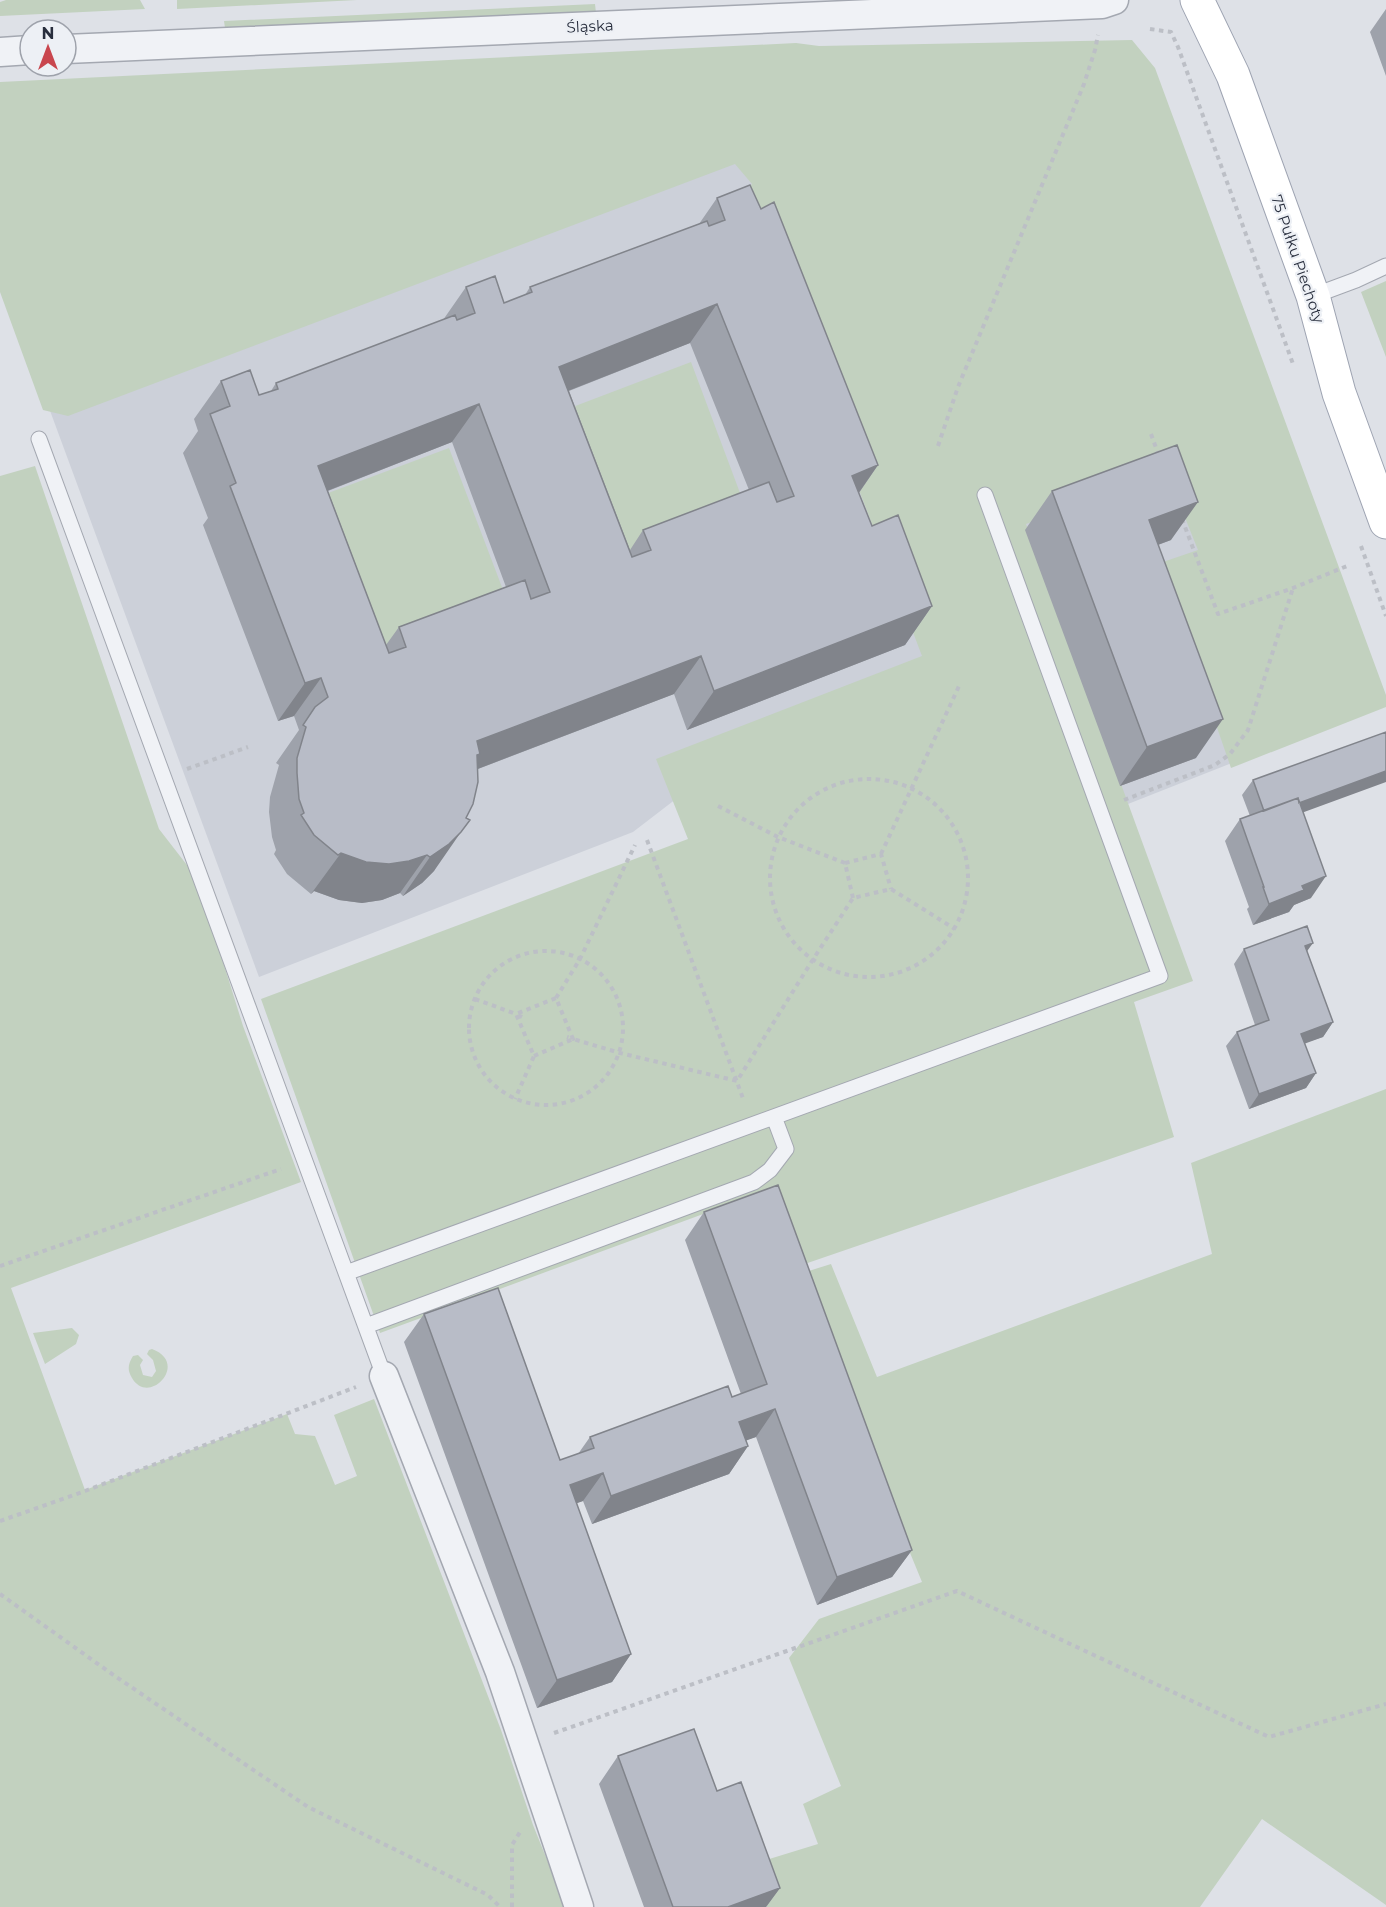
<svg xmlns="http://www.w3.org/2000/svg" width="1386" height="1907" font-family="Montserrat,sans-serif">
<rect width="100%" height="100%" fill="#dee1e7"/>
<!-- built -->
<path fill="#ccd0d9" d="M 739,150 L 1160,383 L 1247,757 L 1128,804 L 1024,642 L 741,749 L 633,832 L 259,977 L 42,389 Z"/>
<!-- green -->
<path fill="#c2d1bf" d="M 6,0 L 140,0 L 145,9 L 0,16 L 0,2 Z
M 177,0 L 357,0 L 177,9 Z
M 595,4 L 596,13 L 225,28 L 224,21 Z
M 1132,40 L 1155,68 L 1386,695 L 1386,707 L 1231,768 L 1160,563 L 1198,550 L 1167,473 L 1026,524 L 1193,981 L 1134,1002 L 1174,1137 L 793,1268 L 763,1192 L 380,1333 L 261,999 L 688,839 L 656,759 L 922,656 L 746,192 L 752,184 L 735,164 L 68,416 L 43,410 L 0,292 L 0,82 L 796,43 L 819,46 Z
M 1386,281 L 1386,357 L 1361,292 Z
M 691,362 L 746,509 L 605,562 L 549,416 Z
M 449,448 L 508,603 L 354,661 L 296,505 Z
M 35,466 L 159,829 L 197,878 L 243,1026 L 301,1182 L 11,1288 L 85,1490 L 287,1414 L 295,1434 L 315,1436 L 335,1485 L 357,1476 L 334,1415 L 374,1399 L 501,1730 L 533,1825 L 566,1907 L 0,1907 L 0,476 Z
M 1386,1089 L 1386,1905 L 1262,1819 L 1200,1907 L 767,1907 L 750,1865 L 818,1844 L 803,1804 L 841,1786 L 789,1658 L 819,1619 L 922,1582 L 796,1275 L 831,1264 L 877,1377 L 1212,1254 L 1191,1163 Z
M 72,1328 L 79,1335 L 76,1344 L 45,1364 L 33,1333 Z
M 152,1349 C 190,1363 149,1407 132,1378 C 127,1370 128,1364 133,1356 L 138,1355 L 143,1360 L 140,1365 L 143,1375 L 152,1377 L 156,1371 L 153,1360 L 147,1354 L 149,1350 Z"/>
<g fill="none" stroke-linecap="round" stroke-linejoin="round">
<defs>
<path id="service" d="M 1313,296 L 1356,280 L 1386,266
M 39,439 L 384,1376
M 346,1273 L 1160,976 L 985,495
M 366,1326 L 754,1182 L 770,1170 L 786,1149 L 774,1117"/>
<path id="minor" d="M 66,49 L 1102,4 L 1114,0
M 0,52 L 30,50
M 384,1376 L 500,1672 L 579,1907"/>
<path id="primary" d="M 1197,0 L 1233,75 L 1313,296 L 1339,393 L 1386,522"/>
</defs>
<!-- service casing -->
<use href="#service" stroke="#a4a8b1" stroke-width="17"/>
<!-- minor casing -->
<use href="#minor" stroke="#a4a8b1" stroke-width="31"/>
<!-- primary casing -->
<use href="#primary" stroke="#9ea4b2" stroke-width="35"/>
<!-- path -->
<path stroke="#bcbfc6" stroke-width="4" stroke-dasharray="4.5 4.5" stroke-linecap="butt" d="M 1150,29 L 1171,32 L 1178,47 L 1293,364
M 1151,434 L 1159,456
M 938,446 L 958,387 L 1084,84 L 1095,50 L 1098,35
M 1182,519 L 1218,614 L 1293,588 L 1347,566
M 1361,546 L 1386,616
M 187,769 L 248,747
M770 878a99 99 0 1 1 198 0a99 99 0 1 1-198 0Z
M 1124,800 L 1215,765 L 1230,754 L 1248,730 L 1293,588
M 718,806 L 778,837 L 845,863
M 647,840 L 744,1101
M 881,854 L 960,684
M 853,898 L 845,863 L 881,854 L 891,889
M469 1028a77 77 0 1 1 154 0a77 77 0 1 1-154 0Z
M 556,998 L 580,959 L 635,845
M 475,999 L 516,1014 L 534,1056 L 515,1099
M 522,1017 L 516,1014 L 556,998 L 573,1039 L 567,1037
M 534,1056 L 573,1039 L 620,1053 L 737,1081 L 812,961 L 853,898 L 891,889 L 955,929
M 0,1266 L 281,1169
M 0,1521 L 85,1491 L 356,1387
M 0,1594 L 112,1674 L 308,1807 L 488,1895 L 500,1907
M 554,1733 L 957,1591 L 1269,1737 L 1386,1704
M 512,1907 L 512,1845 L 520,1832"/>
<!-- service -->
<use href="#service" stroke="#f0f2f6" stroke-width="15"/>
<!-- minor -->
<use href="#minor" stroke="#f0f2f6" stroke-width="28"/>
<!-- primary -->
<use href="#primary" stroke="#fff" stroke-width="33"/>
</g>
<!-- wall -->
<path fill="#9ea2ab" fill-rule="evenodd" d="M 1386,9 L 1386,76 L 1370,32 Z
M 717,198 L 878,465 L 859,493 L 872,526 L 932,606 L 905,645 L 687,730 L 674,694 L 478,769 L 434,871 L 422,883 L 403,896 L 400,893 L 382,900 L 362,903 L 339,900 L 314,891 L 311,894 L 287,874 L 274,854 L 276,850 L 272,837 L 269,812 L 270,797 L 279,765 L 276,763 L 299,730 L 294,716 L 278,721 L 203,525 L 208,518 L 183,453 L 198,431 L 194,419 L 221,381 L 259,395 L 271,391 L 276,383 L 443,320 L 466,287 L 504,303 L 525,295 L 530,287 L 699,224 ZM 690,343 L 749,490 L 643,530 L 630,550 L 569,391 ZM 452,442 L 506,587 L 399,627 L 386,645 L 328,491 Z
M 1052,491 L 1171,540 L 1158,545 L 1196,758 L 1120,786 L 1025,530 Z
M 1253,780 L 1303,812 L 1311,898 L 1294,905 L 1289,912 L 1253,925 L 1247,909 L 1249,907 L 1225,841 L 1240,819 L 1250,816 L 1242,795 Z
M 1244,949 L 1307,951 L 1333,1022 L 1323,1037 L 1304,1043 L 1316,1073 L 1306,1088 L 1249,1109 L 1226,1046 L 1237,1032 L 1255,1025 L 1234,964 Z
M 704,1212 L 912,1550 L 892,1577 L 817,1605 L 756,1437 L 746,1440 L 748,1446 L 729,1474 L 592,1524 L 583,1501 L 576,1503 L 631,1654 L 612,1682 L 537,1708 L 404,1342 L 424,1314 L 560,1460 L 578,1454 L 590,1437 L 741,1394 L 685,1240 Z
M 618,1756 L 717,1791 L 780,1888 L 766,1907 L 644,1907 L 599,1784 Z"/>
<!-- shaded-wall -->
<path fill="#81848b" d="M 717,304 L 690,343 L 532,405 L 559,367 Z
M 479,404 L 452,442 L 291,505 L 318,466 Z
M 878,465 L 851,504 L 852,476 Z
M 1198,502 L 1171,540 L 1122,558 L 1149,520 Z
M 932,606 L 905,645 L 687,730 L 714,691 Z
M 701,656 L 674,694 L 467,773 L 477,741 Z
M 321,678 L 294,716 L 278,721 L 305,683 Z
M 1223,719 L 1196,758 L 1120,786 L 1147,747 Z
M 1386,771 L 1386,782 L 1255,830 L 1265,815 Z
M 461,832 L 434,871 L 422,883 L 403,896 L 430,857 Z
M 341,853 L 427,855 L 400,893 L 382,900 L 362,903 L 339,900 L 314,891 L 311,894 Z
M 1326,876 L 1311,898 L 1294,905 L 1289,912 L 1253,925 L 1269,904 L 1302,886 Z
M 1313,943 L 1302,958 L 1305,946 Z
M 1333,1022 L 1323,1037 L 1290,1049 L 1301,1034 Z
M 1316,1073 L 1306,1088 L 1249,1109 L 1259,1094 Z
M 775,1409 L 756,1437 L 720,1450 L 739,1422 Z
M 748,1446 L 729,1474 L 592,1524 L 611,1496 Z
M 603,1473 L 583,1501 L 550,1513 L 570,1485 Z
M 912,1550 L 892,1577 L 817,1605 L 837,1577 Z
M 631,1654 L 612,1682 L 537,1708 L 557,1680 Z
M 780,1888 L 766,1907 L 728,1907 Z"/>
<!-- building -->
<path fill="#b8bcc7" stroke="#81848b" stroke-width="1.5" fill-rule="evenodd" d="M 750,185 L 761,209 L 774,202 L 878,465 L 852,476 L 872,526 L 898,515 L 932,606 L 714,691 L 701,656 L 477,741 L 480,754 L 477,755 L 478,782 L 473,804 L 466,818 L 470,820 L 461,832 L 449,844 L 430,857 L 427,855 L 409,861 L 389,864 L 366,862 L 341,853 L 338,855 L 314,835 L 301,815 L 304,813 L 299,799 L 297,773 L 297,758 L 306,727 L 303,725 L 315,707 L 328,697 L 321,678 L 305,683 L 230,486 L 236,483 L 210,414 L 230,406 L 221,381 L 250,370 L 259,395 L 278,389 L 276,383 L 455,315 L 457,320 L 475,313 L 466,287 L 495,276 L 504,303 L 532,292 L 530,287 L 707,221 L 709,226 L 725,220 L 717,198 ZM 717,304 L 794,496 L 777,502 L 769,482 L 643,530 L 651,550 L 632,557 L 559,367 ZM 479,404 L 550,592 L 531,599 L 525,580 L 399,627 L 406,647 L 389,653 L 318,466 Z
M 1177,445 L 1198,502 L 1149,520 L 1223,719 L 1147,747 L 1052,491 Z
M 1386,732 L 1386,771 L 1299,803 L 1298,798 L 1264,811 L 1253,780 Z
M 1298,798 L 1326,876 L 1302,886 L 1304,890 L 1269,904 L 1263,887 L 1264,887 L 1240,819 Z
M 1307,926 L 1313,943 L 1305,946 L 1333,1022 L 1301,1034 L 1316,1073 L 1259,1094 L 1237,1032 L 1269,1020 L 1244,949 Z
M 778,1185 L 912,1550 L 837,1577 L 775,1409 L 739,1422 L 748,1446 L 611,1496 L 603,1473 L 570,1485 L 631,1654 L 557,1680 L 424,1314 L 498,1288 L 560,1460 L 594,1448 L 590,1437 L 728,1386 L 732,1397 L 767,1384 L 704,1212 Z
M 694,1729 L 717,1791 L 741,1782 L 780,1888 L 728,1907 L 673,1907 L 618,1756 Z"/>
<g text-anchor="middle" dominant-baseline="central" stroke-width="4.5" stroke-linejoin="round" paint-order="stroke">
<!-- street labels -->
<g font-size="15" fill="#282e3d" stroke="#edf0f5">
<text transform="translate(590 26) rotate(-3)">Śląska</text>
<text transform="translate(1298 259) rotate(71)">75 Pułku Piechoty</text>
</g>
</g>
<!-- north arrow -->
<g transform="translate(48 48)"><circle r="28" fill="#edf0f5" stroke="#9ea2ab" stroke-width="1.5"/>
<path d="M0-4.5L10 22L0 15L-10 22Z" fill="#c9464e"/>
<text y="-9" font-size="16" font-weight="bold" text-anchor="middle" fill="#282e3d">N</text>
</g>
</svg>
